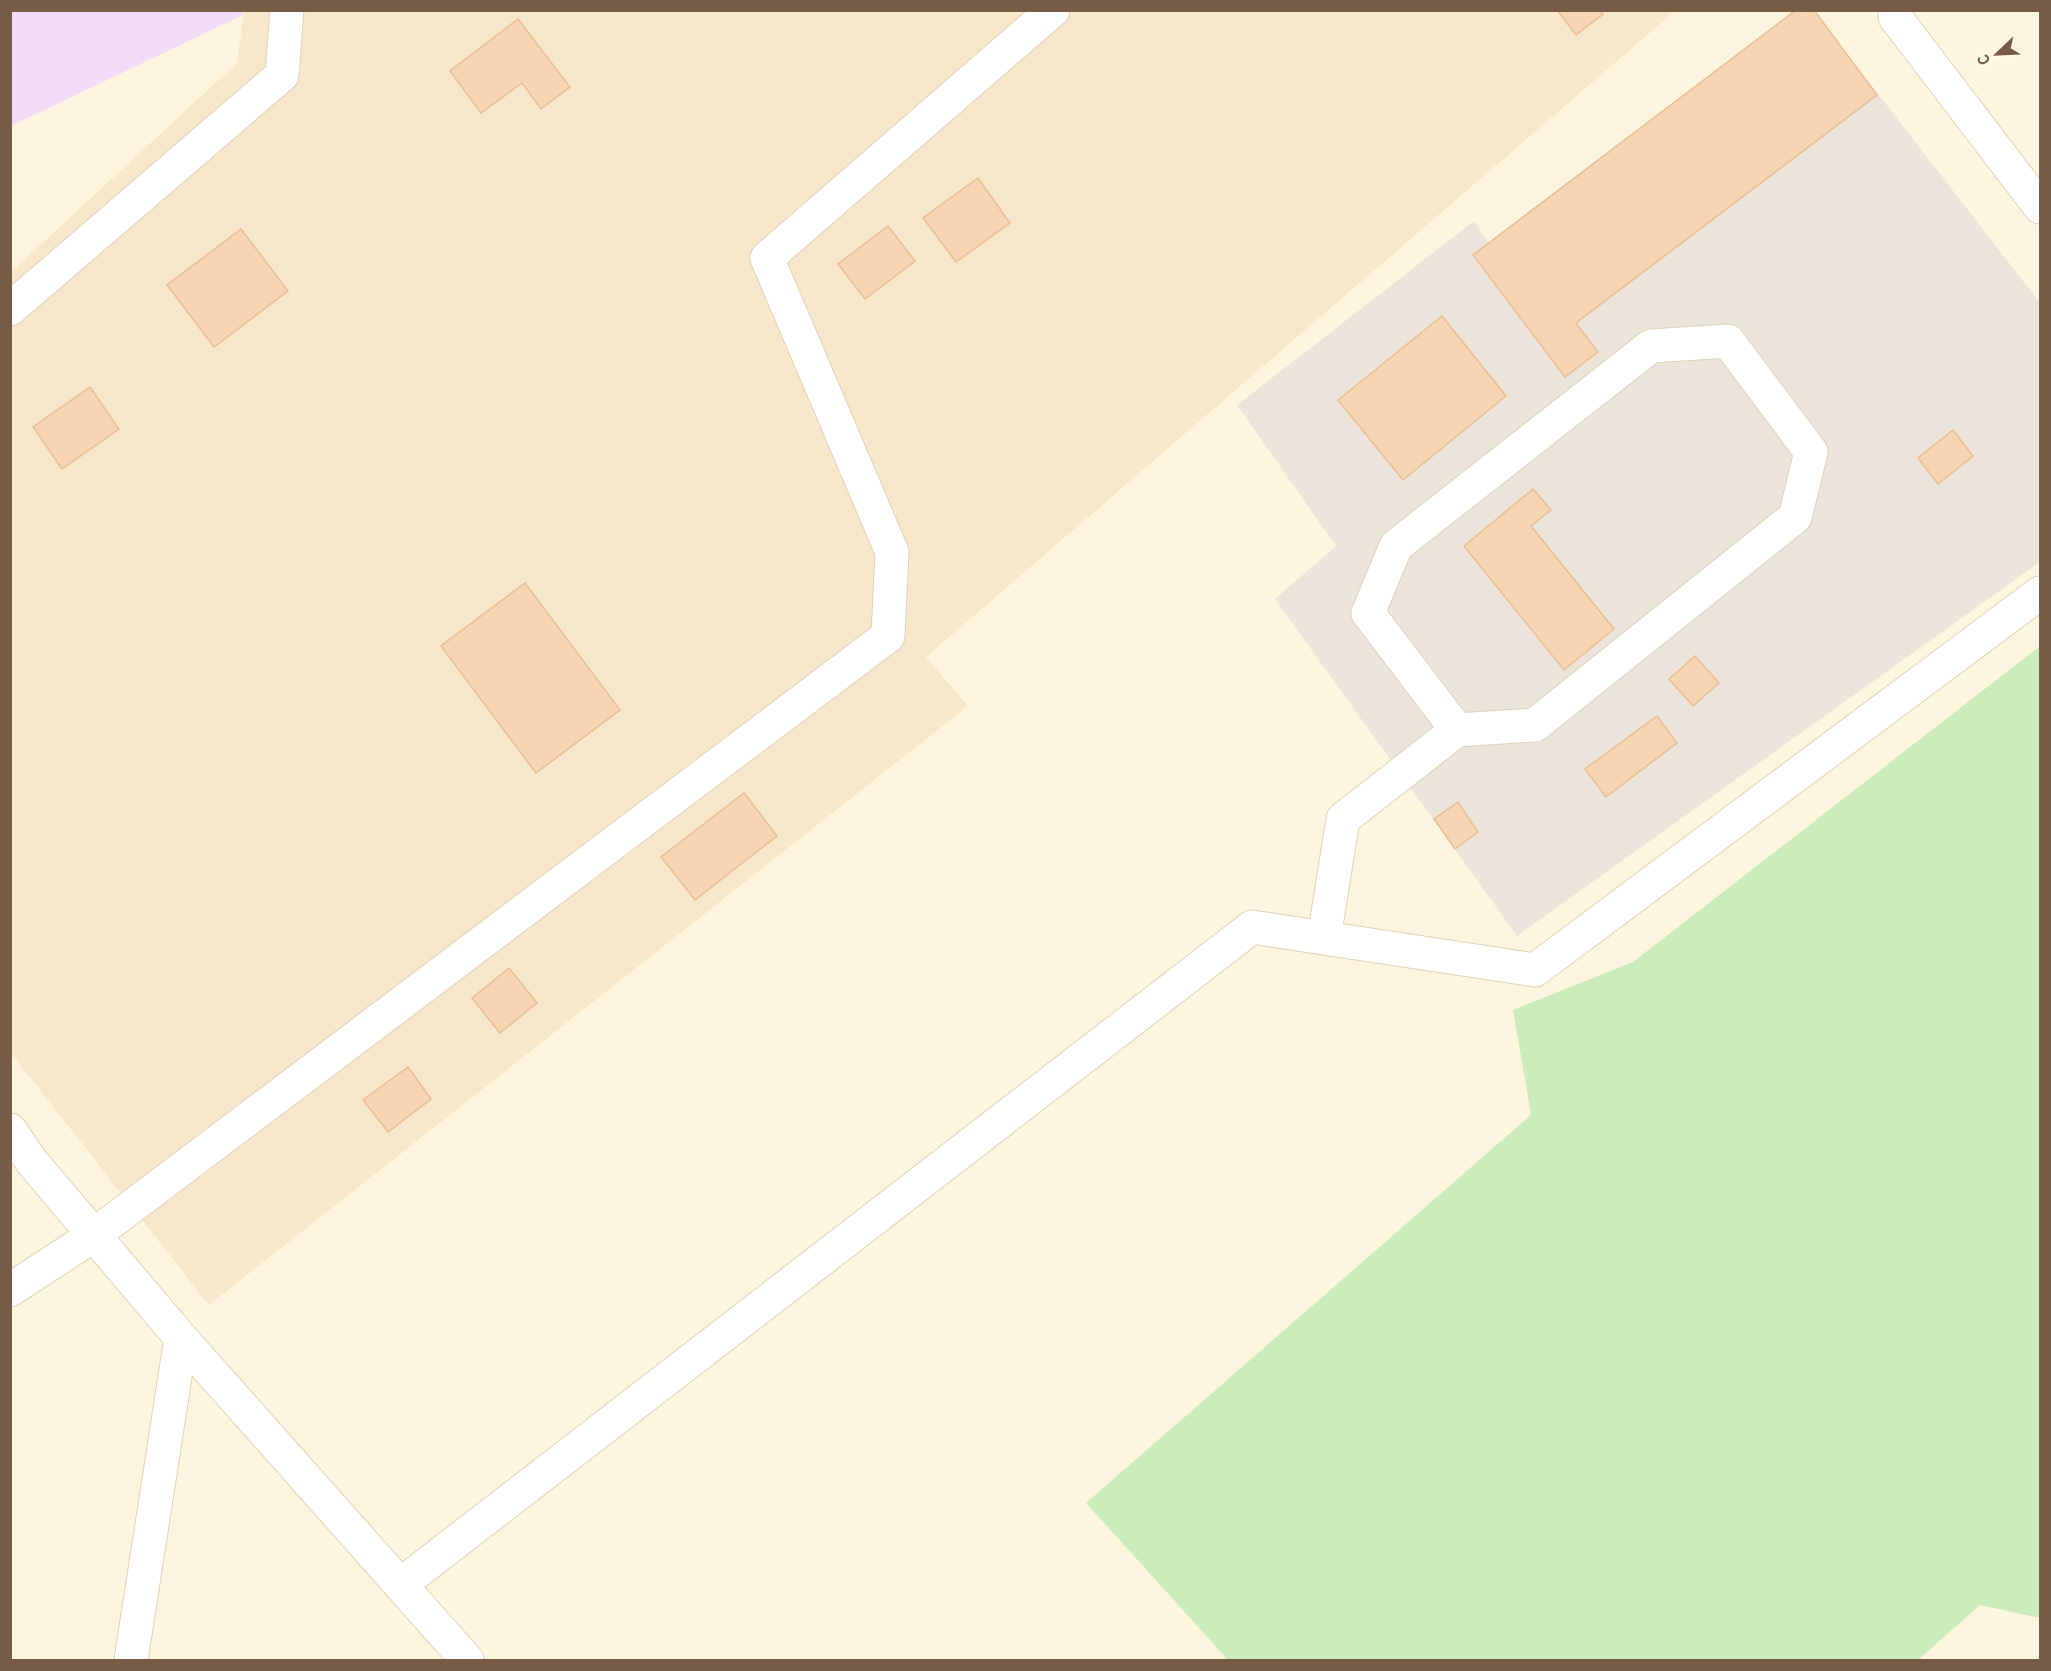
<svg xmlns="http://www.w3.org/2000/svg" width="2051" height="1671" font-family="Overpass,sans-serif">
<rect width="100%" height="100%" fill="#fef5de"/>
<!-- residential -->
<path fill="#f7e8cc" d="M 244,11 L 1675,11 L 926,657 L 968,706 L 209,1305 L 11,1053 L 11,272 L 237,63 Z"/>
<!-- industrial -->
<path fill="#ece5db" d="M 1796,11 L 1814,11 L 2040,303 L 2040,562 L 1517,936 L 1275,599 L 1336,546 L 1237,405 L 1474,221 L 1489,243 Z"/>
<!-- education -->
<path fill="#f2dcfa" d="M 11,10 L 241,10 L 243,15 L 11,126 Z"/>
<!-- green -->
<path fill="#cbedbc" d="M 2040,646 L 2040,1618 L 1980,1605 L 1918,1660 L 1228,1660 L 1086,1503 L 1531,1115 L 1513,1010 L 1633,962 Z"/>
<!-- building -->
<path fill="#f6d5b3" stroke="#ebbd92" stroke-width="1.5" d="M 1557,10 L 1600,10 L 1603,14 L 1576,35 Z
M 1796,10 L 1814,10 L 1877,95 L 1576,323 L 1598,352 L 1565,377 L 1473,255 Z
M 518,19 L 570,87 L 541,109 L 522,83 L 481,113 L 450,71 Z
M 978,178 L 1010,223 L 956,262 L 923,218 Z
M 888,226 L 915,261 L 865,299 L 838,264 Z
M 241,229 L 288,291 L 214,347 L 167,285 Z
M 1442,316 L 1506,396 L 1403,480 L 1338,400 Z
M 90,387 L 119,429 L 62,469 L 33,427 Z
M 1953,430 L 1973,456 L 1938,484 L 1918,458 Z
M 1533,489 L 1551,510 L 1531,526 L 1614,629 L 1564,670 L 1464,546 Z
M 525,583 L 620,710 L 536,773 L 441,646 Z
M 1695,656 L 1719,683 L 1693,706 L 1669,679 Z
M 1657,716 L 1677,743 L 1606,797 L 1585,769 Z
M 744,793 L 777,836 L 695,900 L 661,857 Z
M 1458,802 L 1478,832 L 1455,849 L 1434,819 Z
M 509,968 L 537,1003 L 500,1033 L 472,998 Z
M 408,1067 L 431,1099 L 388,1132 L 363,1100 Z"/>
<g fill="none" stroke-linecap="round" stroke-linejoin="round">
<defs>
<path id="minor" d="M 1895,17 L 2040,207
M 10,309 L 282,75 L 287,10
M 1324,938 L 1343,819 L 1457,730 L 1535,725 L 1795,517 L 1811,452 L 1728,341 L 1651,346 L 1396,546 L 1368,613 L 1457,730
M 10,1130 L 32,1162 L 181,1338 L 467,1660
M 10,1290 L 94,1235 L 888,636 L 892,552 L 767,258 L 1053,10
M 400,1585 L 1252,927 L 1535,970 L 2040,593
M 131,1660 L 181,1338"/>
</defs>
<!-- minor casing -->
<use href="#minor" stroke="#e3d1ba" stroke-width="35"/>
<!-- minor -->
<use href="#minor" stroke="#fff" stroke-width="33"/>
</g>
<!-- border -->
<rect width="2051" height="1671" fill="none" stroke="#775b44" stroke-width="24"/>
<!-- north arrow -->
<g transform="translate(1997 54) rotate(247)" stroke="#fff8e7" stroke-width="4.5" paint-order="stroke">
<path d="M0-4.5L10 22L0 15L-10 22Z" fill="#775b44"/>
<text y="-9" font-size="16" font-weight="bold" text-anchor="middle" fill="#775b44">С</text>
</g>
</svg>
